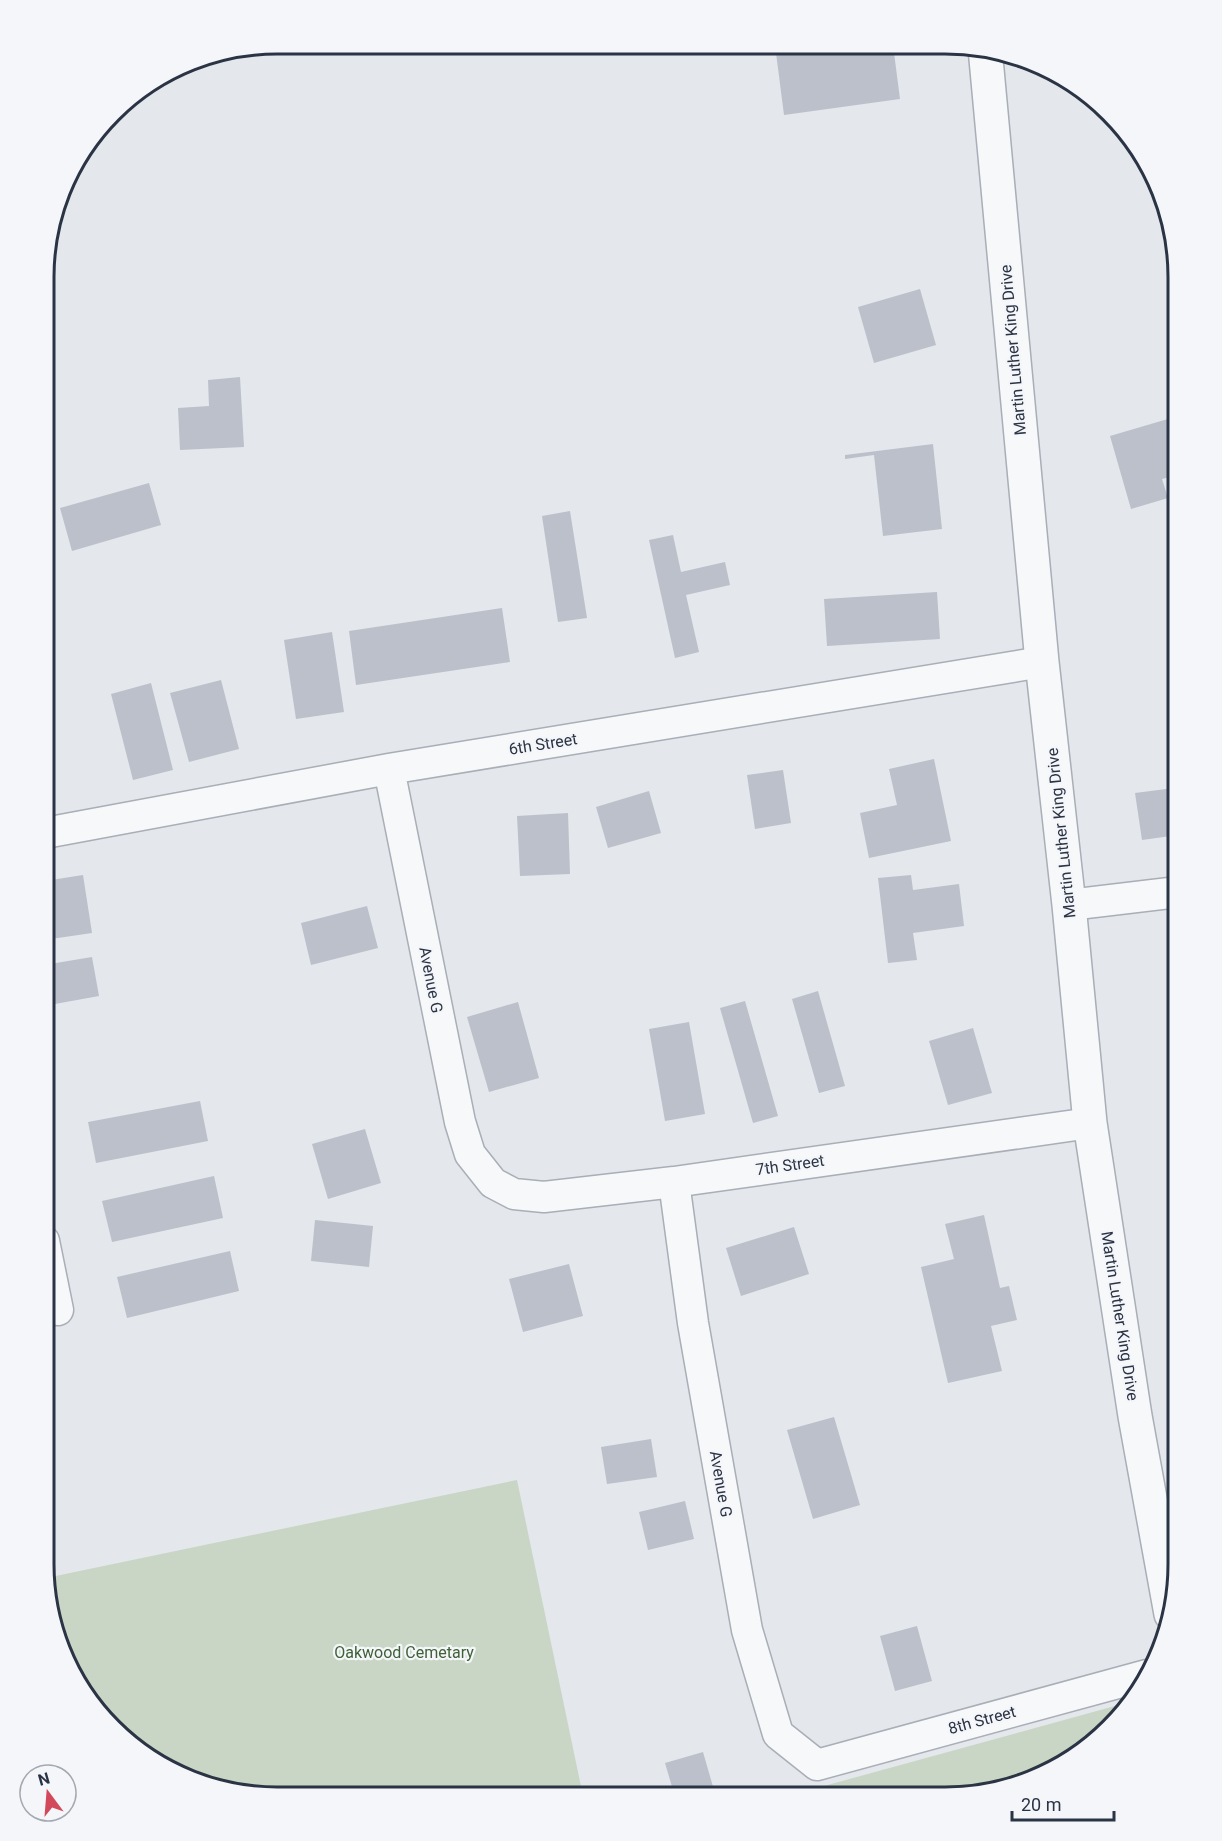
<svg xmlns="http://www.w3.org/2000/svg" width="1222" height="1841" font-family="Roboto,sans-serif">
<rect width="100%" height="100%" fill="#e4e7ec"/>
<!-- green -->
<path fill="#c9d6c5" d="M 517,1480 L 583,1796 L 247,1796 L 188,1780 L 135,1749 L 92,1706 L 61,1654 L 46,1578 Z
M 1133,1701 L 1130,1706 L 1087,1749 L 1035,1780 L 946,1797 L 784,1797 Z"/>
<!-- building -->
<path fill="#bbc0ca" d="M 775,45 L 893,45 L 900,99 L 784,115 Z
M 45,288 L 55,321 L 45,324 Z
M 920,289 L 936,345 L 874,363 L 858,307 Z
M 240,377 L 244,447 L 180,450 L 178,408 L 209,406 L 208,380 Z
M 1178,416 L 1178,475 L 1162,479 L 1168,498 L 1131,509 L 1110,436 Z
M 933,444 L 942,529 L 883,536 L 874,455 L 845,459 L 845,455 Z
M 149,483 L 161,525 L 72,551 L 60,508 Z
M 570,511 L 587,618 L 558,622 L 542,516 Z
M 673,535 L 681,572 L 725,562 L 730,585 L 686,595 L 699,652 L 675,658 L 649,540 Z
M 937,592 L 940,639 L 827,646 L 824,599 Z
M 502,608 L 510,662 L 356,685 L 349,631 Z
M 332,632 L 344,712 L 296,719 L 284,640 Z
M 221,680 L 239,749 L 189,762 L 170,693 Z
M 151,683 L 173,770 L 133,780 L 111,694 Z
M 1178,756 L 1178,835 L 1142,840 L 1135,793 L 1174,788 L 1169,758 Z
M 934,759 L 951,841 L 869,858 L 860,813 L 897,805 L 889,769 Z
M 783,770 L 791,823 L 755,829 L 747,775 Z
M 649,791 L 661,833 L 608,848 L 596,807 Z
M 568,813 L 570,874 L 520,876 L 517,816 Z
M 83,875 L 92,933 L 44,940 L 45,881 Z
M 911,875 L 913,890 L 959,884 L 964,926 L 913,933 L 917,960 L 888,963 L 878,878 Z
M 367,906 L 378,948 L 311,965 L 301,923 Z
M 92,957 L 99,996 L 44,1006 L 44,965 Z
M 818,991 L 845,1086 L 819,1093 L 792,999 Z
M 745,1001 L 778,1116 L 753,1123 L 720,1008 Z
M 518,1002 L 539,1078 L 489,1092 L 467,1017 Z
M 689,1022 L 705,1114 L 665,1121 L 649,1029 Z
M 973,1028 L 992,1093 L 948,1105 L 929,1041 Z
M 200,1101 L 208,1141 L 96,1163 L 88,1122 Z
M 365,1129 L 381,1183 L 328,1199 L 312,1144 Z
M 214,1176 L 223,1218 L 112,1242 L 102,1201 Z
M 984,1215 L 1000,1288 L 1009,1286 L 1017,1320 L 991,1326 L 1002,1371 L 948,1383 L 921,1267 L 954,1259 L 945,1224 Z
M 315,1220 L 373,1226 L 369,1267 L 311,1261 Z
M 794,1227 L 809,1274 L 741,1296 L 726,1248 Z
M 230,1251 L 239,1291 L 127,1318 L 117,1277 Z
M 569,1264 L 583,1316 L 523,1332 L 509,1279 Z
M 834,1417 L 860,1505 L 813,1519 L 787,1430 Z
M 651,1439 L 657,1477 L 607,1484 L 601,1447 Z
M 685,1501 L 694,1539 L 648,1550 L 639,1512 Z
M 917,1626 L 932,1681 L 895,1691 L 880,1636 Z
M 703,1752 L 716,1797 L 675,1797 L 665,1763 Z"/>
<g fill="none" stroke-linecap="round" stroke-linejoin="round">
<defs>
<path id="minor" d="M 389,769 L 460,1122 L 470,1154 L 493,1183 L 514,1194 L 544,1197 L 674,1182 L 1090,1123
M 45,833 L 389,769 L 1042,662
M 1069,905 L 1178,892
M 674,1182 L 693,1323 L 747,1630 L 778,1734 L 817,1765 L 1147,1675
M 44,1241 L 58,1310"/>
<path id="tertiary" d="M 985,48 L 1042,662 L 1069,905 L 1090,1123 L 1135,1416 L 1171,1614"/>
</defs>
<!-- minor casing -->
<use href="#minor" stroke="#a9aeb7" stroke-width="33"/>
<!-- tertiary casing -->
<use href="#tertiary" stroke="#a9aeb7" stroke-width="36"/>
<!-- minor -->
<use href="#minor" stroke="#f7f8fa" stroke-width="30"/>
<!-- tertiary -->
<use href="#tertiary" stroke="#f7f8fa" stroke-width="33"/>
</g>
<g text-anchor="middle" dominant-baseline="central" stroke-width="4.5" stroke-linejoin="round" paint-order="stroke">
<!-- street labels -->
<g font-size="16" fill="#2b3445" stroke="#f4f6f9">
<text transform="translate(1013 350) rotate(-95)">Martin Luther King Drive</text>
<text transform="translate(543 744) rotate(-9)">6th Street</text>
<text transform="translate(1061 833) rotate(-96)">Martin Luther King Drive</text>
<text transform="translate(431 980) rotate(79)">Avenue G</text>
<text transform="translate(790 1165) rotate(-8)">7th Street</text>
<text transform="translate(1120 1316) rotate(81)">Martin Luther King Drive</text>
<text transform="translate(721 1484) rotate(80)">Avenue G</text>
<text transform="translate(982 1720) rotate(-15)">8th Street</text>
</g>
<!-- park labels -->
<g font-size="16" fill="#3f6138" stroke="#f4f6f9">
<text x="404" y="1652">Oakwood Cemetary</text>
</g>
</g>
<!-- crop -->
<path d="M0 0H1222V1841H0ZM277 54H945A223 223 0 0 1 1168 277V1564A223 223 0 0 1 945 1787H277A223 223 0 0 1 54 1564V277A223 223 0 0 1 277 54Z" fill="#f4f6f9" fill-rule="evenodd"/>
<path fill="none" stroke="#2b3445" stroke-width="3" d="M277 54H945A223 223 0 0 1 1168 277V1564A223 223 0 0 1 945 1787H277A223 223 0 0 1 54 1564V277A223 223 0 0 1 277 54Z"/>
<!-- north arrow -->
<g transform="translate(48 1793) rotate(344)"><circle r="28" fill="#f4f6f9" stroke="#a4a8b1" stroke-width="1.5"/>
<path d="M0-4.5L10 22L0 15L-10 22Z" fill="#d1495b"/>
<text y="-9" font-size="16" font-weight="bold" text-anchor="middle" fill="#2b3445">N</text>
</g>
<!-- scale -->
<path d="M1012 1811v9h102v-9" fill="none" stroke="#2b3445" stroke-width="3"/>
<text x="1021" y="1811" font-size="18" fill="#2b3445" stroke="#f4f6f9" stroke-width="4.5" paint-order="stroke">20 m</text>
</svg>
